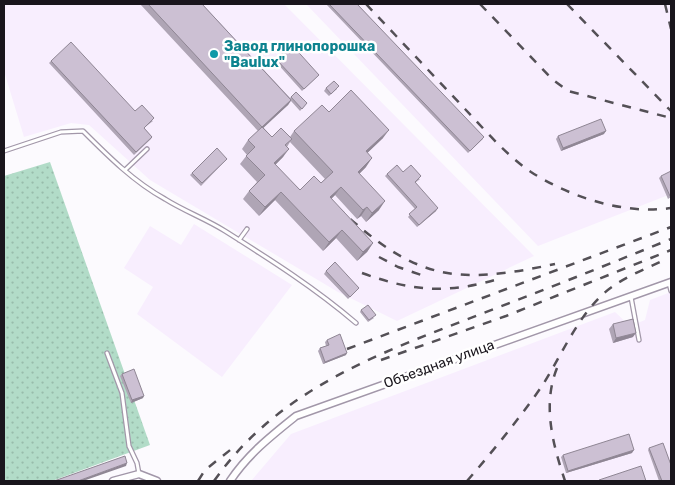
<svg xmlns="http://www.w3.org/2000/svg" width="675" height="485" font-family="Rubik,sans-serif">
<defs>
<pattern id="garden-dots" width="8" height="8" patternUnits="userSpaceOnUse" patternTransform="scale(1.25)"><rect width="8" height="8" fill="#b2dcc8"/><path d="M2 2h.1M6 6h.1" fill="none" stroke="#98bcab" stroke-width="1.8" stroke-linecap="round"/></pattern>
</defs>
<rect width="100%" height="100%" fill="#fcfafe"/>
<!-- built -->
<path fill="#f8eefe" d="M 4,4 L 284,4 L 534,256 L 397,321 L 338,292 L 150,180 L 89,125 L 71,123 L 24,137 L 4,71 Z
M 306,4 L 671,4 L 671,194 L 538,246 Z
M 194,224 L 292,285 L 222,377 L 137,314 L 153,287 L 124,268 L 150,226 L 181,245 Z
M 671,292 L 671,481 L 251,481 L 291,434 L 615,312 L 630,326 L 645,320 L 650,300 Z"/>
<!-- garden -->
<path fill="url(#garden-dots)" d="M 50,162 L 150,445 L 52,481 L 4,481 L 4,176 Z"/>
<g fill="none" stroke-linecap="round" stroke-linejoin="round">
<defs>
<path id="lane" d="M 4,151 L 61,132 L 83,131 C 108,156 134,182 165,199 C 184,211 206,219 225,231 C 271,260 315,288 356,323
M 125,170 L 147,149
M 239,240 L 247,229
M 669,283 L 671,291
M 631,297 L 639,340
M 107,353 L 122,393 L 129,446 L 137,463 L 139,474"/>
<path id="street" d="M 113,481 L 139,474 L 157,481
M 230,481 C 248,454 271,436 296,416 L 671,282"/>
</defs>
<!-- lane casing -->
<use href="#lane" stroke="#a297a9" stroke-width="5.5"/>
<!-- street casing -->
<use href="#street" stroke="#a297a9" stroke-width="9"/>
<!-- lane -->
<use href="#lane" stroke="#fff" stroke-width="3"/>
<!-- street -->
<use href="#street" stroke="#fff" stroke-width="6"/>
<!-- rail -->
<path stroke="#545056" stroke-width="2.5" stroke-dasharray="9 9" stroke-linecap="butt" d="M 366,4 C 399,39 432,74 465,109 C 485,130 506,155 531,172 C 570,197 624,215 671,208
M 480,4 L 552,79 L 568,91 L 671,118
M 567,4 L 671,111
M 665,4 L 671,29
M 337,207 C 415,279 452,286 555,264
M 379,257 L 398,267 L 427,277
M 362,273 C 414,292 449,294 502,278
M 347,349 L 671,227
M 381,360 L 506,316 L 671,250
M 557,368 C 542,405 553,445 565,481
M 198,481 L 205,470 L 234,447
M 214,481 C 283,383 392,349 499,307 C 557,285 614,262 671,239
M 467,481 C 493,451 519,419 542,386 C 561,356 575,322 600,297 C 617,280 641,271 662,261"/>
</g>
<!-- wall -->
<path fill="#afa5b5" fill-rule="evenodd" d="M 140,4 L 202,4 L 290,98 L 296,92 L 307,103 L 300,111 L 291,101 L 288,105 L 263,127 L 272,137 L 290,137 L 294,131 L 329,112 L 383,138 L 367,153 L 366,167 L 359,174 L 379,210 L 366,222 L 361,216 L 357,219 L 335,195 L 331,199 L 373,243 L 367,252 L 357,261 L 336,238 L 323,251 L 275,200 L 259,216 L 243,199 L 249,191 L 257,182 L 240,164 L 247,155 L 242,149 L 248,140 L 258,131 ZM 290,142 L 325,179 L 321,183 L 300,190 L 275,165 L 283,157 L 287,147 Z
M 326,4 L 357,4 L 483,139 L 468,153 Z
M 276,59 L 319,75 L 302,91 L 275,61 Z
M 51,61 L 135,111 L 153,121 L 144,128 L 152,137 L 151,139 L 134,155 L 49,63 Z
M 326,88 L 337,89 L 329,96 L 324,91 Z
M 604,134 L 561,151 L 556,139 L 558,136 Z
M 225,161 L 201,186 L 190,175 L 192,173 Z
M 403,172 L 420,179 L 415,183 L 436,211 L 417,227 L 408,217 L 415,209 L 385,176 L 387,174 Z
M 661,176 L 671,197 L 668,199 L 659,178 Z
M 326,271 L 359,288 L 348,299 L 324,274 Z
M 361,310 L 374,318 L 368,322 L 360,312 Z
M 613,324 L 633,337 L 613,343 L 609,329 Z
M 327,340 L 346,355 L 323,364 L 318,351 L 320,348 L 326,346 L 325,342 Z
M 122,374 L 143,398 L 131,403 L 120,376 Z
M 649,448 L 671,481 L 659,481 L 648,450 Z
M 632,453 L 566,473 L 561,457 L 563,455 Z"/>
<!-- shaded-wall -->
<path fill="#8f8694" d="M 291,100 L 288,105 L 259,132 L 262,127 Z
M 389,130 L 383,138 L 360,160 L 366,151 Z
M 606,131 L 604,134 L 561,151 L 563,148 Z
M 289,149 L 283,157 L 268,172 L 274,163 Z
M 372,158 L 366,167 L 352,181 L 358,172 Z
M 341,187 L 335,195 L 324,206 L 330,197 Z
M 281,192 L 275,200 L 259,216 L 265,207 Z
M 385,201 L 379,210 L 366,222 L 372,213 Z
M 367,207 L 361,216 L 357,219 L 363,210 Z
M 438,208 L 436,211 L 417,227 L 419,225 Z
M 342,230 L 336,238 L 323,251 L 329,242 Z
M 373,243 L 367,252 L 357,261 L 363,252 Z
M 636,333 L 633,337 L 613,343 L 616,338 Z
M 347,353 L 346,355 L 323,364 L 325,362 Z
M 144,396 L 143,398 L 131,403 L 132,400 Z
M 634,450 L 632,453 L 566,473 L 568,471 Z
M 127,463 L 126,466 L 83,481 L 78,481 Z"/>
<!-- building -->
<path fill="#ccc0d3" stroke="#8f8694" d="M 148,4 L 202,4 L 291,100 L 262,127 Z
M 329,4 L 357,4 L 484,137 L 470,151 Z
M 71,42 L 135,111 L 142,105 L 154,118 L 144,128 L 152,137 L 136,152 L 51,61 Z
M 292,45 L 319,75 L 304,89 L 276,59 Z
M 334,81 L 339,86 L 331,94 L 326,88 Z
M 351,90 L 389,130 L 366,151 L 372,158 L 358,172 L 385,201 L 372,213 L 367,207 L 363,210 L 341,187 L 330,197 L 373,243 L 363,252 L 342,230 L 329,242 L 281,192 L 265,207 L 249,191 L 265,175 L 246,156 L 255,147 L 248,140 L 262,127 L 272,137 L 281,128 L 292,139 L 285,145 L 289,149 L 274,163 L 300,190 L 314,176 L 321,183 L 333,172 L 294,131 L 322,105 L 329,112 Z
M 296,92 L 307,103 L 302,109 L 291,97 Z
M 601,119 L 606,131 L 563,148 L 558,136 Z
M 217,148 L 227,159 L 202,183 L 192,173 Z
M 397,165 L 403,172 L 411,165 L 421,176 L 415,182 L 438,208 L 419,225 L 409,214 L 417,207 L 387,174 Z
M 671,171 L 671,196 L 670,196 L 661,176 Z
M 335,262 L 359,288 L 350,297 L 326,271 Z
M 368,305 L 376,315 L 369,320 L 361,310 Z
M 633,319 L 636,333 L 616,338 L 613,324 Z
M 340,334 L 347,353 L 325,362 L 320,348 L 329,345 L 327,340 Z
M 134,369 L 144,396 L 132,400 L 122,374 Z
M 629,434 L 634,450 L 568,471 L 563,455 Z
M 663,443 L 671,465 L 671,481 L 662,481 L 649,448 Z
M 125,456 L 127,463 L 78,481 L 54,481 Z
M 641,466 L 646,481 L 600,481 L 599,480 Z"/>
<!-- markers -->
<circle fill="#0f9aa8" stroke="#fff" stroke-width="2" cx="214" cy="54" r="5"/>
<g text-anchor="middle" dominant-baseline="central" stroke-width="5" stroke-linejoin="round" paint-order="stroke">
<!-- culture labels -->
<g font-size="14" font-weight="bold" fill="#0d838f" stroke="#fff" text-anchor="start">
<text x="224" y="46">Завод глинопорошка<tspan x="224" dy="16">"Baulux"</tspan></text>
</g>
<!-- street labels -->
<g font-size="14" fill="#19151c" stroke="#fff">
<text transform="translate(439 364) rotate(-20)">Объездная улица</text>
</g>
</g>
<!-- border -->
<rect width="675" height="485" fill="none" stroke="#19151c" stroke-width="10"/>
</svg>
